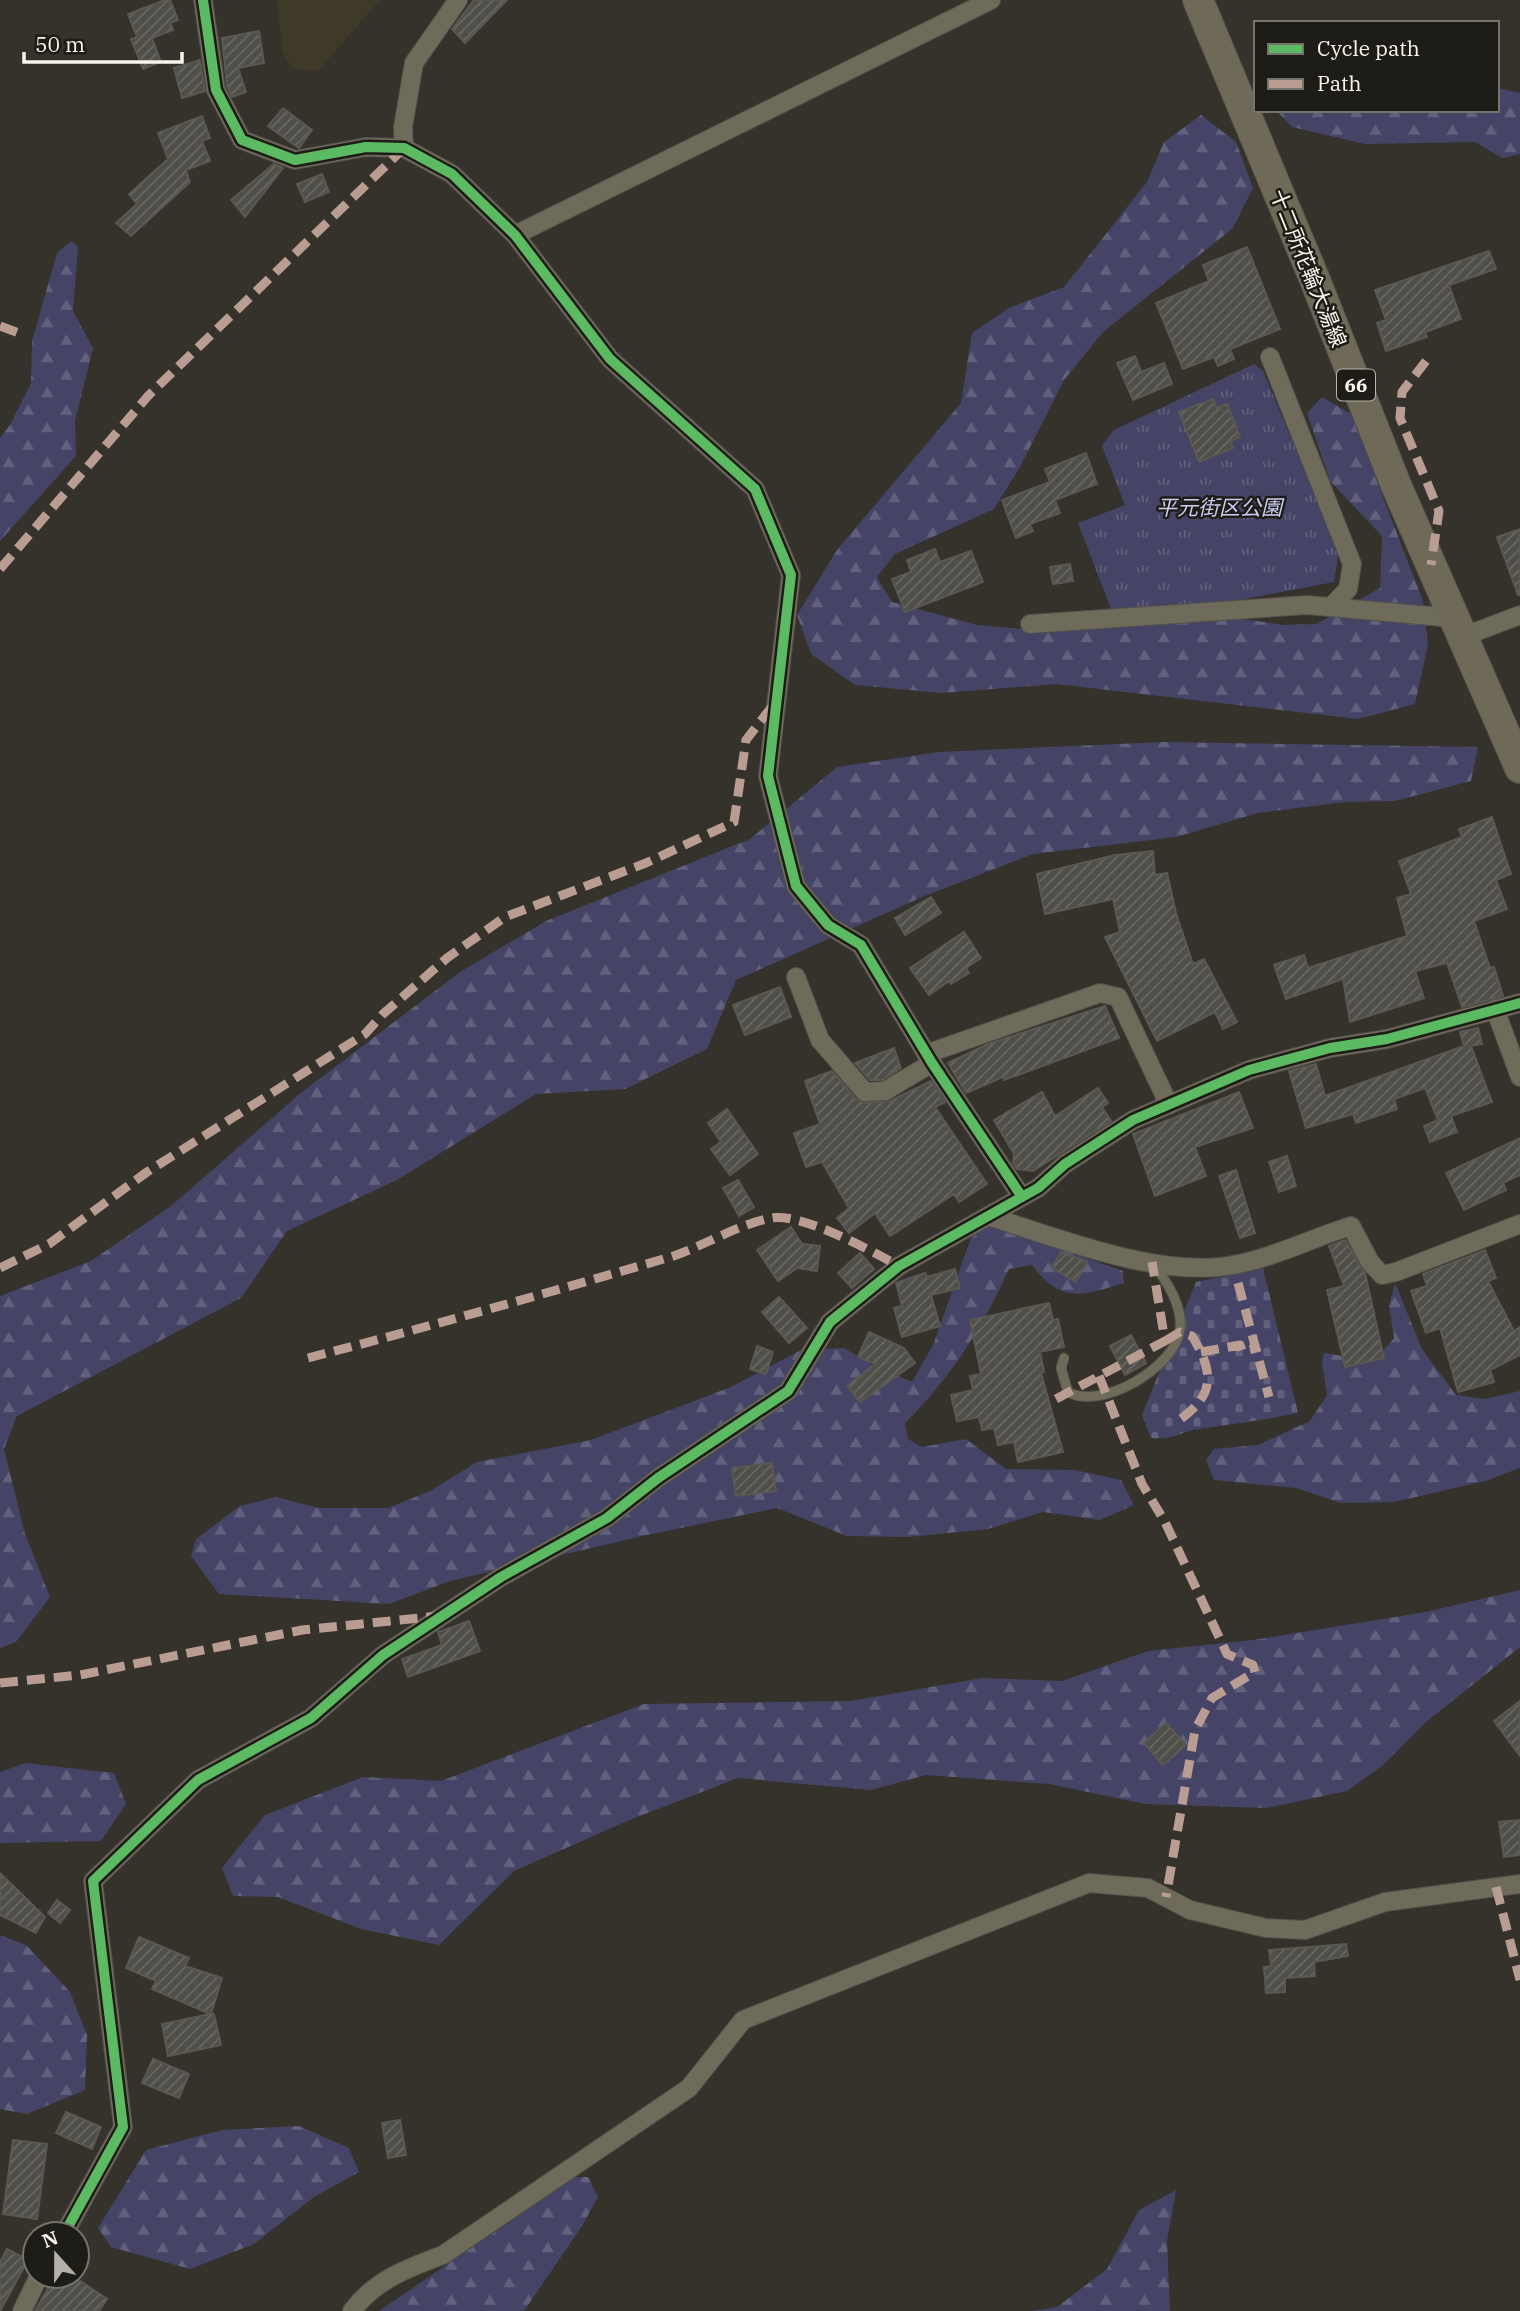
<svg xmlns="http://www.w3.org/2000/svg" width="1520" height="2311" font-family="'IBM Plex Serif','Noto Sans JP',serif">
<defs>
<pattern id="forest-firs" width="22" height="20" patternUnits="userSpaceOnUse" patternTransform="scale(1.75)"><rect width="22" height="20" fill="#454467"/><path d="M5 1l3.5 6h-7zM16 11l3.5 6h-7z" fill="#61607d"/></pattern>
<pattern id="cemetery-stones" width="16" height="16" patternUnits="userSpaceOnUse" patternTransform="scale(1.75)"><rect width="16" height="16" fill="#454467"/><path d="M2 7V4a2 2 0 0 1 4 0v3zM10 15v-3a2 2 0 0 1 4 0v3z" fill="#61607d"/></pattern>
<pattern id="park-tufts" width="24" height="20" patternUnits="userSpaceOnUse" patternTransform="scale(1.75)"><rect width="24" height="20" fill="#454467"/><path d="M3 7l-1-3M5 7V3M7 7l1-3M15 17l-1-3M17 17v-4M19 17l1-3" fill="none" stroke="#61607d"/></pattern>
<pattern id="building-hatch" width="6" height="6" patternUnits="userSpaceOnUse" patternTransform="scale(1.75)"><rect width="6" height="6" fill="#504e48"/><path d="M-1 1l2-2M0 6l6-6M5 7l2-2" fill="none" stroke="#6a6863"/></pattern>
</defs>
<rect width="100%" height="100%" fill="#34322a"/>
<!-- built -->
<path fill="#3e3a27" d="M 277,0 L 380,0 L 318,71 L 292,69 L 282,51 Z"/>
<!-- forest -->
<path fill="url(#forest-firs)" d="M 1497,88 L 1520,93 L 1520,154 L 1502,158 L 1475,142 L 1365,144 L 1292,127 L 1276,110 L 1497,110 Z
M 1201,115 L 1236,142 L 1253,188 L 1232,229 L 1103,332 L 1064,380 L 1020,467 L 994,509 L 895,554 L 877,577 L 892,602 L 977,625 L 1030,630 L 1197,612 L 1284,625 L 1317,624 L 1380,588 L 1382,536 L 1330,481 L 1307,413 L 1322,397 L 1351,414 L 1423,601 L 1428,645 L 1415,704 L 1358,719 L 1056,684 L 941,693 L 855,685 L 811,654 L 797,615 L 837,550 L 961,403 L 972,333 L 1009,308 L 1064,287 L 1147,182 L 1164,142 Z
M 71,241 L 78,247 L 73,311 L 93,348 L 75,421 L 76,456 L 0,541 L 0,438 L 10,425 L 31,383 L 32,341 L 57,253 Z
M 1165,742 L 1478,747 L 1471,781 L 1395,801 L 1345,802 L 1258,813 L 1176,837 L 1033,854 L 922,897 L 736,980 L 707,1049 L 625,1089 L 536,1094 L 397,1180 L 287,1231 L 241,1298 L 17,1416 L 4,1449 L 25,1534 L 50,1597 L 16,1642 L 0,1648 L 0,1296 L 91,1261 L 171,1206 L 302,1092 L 460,972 L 546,921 L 750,839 L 837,767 L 939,752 Z
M 991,1224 L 1123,1271 L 1124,1283 C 1081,1296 1062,1304 1032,1265 L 1009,1269 C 982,1328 952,1377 905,1423 L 908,1439 L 922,1447 L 966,1439 L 1006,1469 L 1075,1470 L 1121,1480 L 1134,1505 L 1100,1520 L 1043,1512 L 988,1529 L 908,1537 L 847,1536 L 777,1508 L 647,1535 L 450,1581 L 389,1604 L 219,1594 L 191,1556 L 196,1539 L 240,1506 L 276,1497 L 319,1508 L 388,1508 L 430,1491 L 477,1462 L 591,1440 L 731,1387 L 801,1350 L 844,1348 L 874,1366 L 912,1382 L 933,1345 L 971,1238 Z
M 1395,1283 L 1422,1349 L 1456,1395 L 1485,1399 L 1520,1391 L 1520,1468 L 1485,1481 L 1394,1502 L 1341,1503 L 1296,1488 L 1214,1480 L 1206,1460 L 1214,1449 L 1258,1445 L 1310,1421 L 1327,1395 L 1322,1362 L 1324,1353 C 1366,1358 1362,1375 1394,1338 L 1389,1306 Z
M 1520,1590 L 1520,1647 L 1426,1722 L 1383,1765 L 1347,1791 L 1267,1808 L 1146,1804 L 1049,1784 L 926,1775 L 871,1790 L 738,1778 L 627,1821 L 514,1871 L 439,1945 L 361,1929 L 278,1897 L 233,1896 L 222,1868 L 265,1815 L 363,1777 L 441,1781 L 644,1704 L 851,1701 L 982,1678 L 1062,1681 L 1148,1651 L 1253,1640 L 1426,1612 Z
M 25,1763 L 114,1773 L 126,1804 L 101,1841 L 0,1843 L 0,1772 Z
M 0,1935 L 26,1945 L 70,1992 L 87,2035 L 85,2090 L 27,2114 L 0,2109 Z
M 299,2126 L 349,2148 L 359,2172 L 314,2197 L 254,2244 L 190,2269 L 111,2247 L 98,2228 L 146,2150 L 222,2130 Z
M 575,2177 L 588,2177 L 598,2197 L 582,2226 L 524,2311 L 379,2311 Z
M 1176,2190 L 1167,2241 L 1170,2311 L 1032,2311 L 1057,2307 L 1107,2269 L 1139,2210 Z"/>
<!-- cemetery -->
<path fill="url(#cemetery-stones)" d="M 1263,1268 L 1298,1413 C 1265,1420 1232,1424 1199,1429 C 1177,1432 1178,1440 1151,1438 L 1142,1415 L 1196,1282 Z"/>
<!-- park -->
<path fill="url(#park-tufts)" d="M 1254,364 L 1263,371 L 1339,552 L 1334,582 L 1240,600 L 1113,614 L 1078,523 L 1125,505 L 1102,446 L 1114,430 Z"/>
<!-- building -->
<path fill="url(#building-hatch)" stroke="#595851" stroke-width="2" d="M 165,0 L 170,0 L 178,20 L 170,23 L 173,30 L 152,38 L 161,62 L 143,69 L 131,39 L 137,37 L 128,14 Z
M 474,0 L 507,0 L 465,43 L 452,29 Z
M 259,31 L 264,63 L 238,68 L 246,92 L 232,97 L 227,86 L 222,38 Z
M 200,60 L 205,91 L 182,98 L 174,68 Z
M 283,108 L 312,130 L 299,148 L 268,126 Z
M 202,116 L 210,138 L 202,141 L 210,161 L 186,170 L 190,182 L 131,236 L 116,223 L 137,204 L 129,194 L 168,159 L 158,133 Z
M 274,164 L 283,168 L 245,217 L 231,200 Z
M 322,174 L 329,192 L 305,202 L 297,184 Z
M 1247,247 L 1280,329 L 1230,349 L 1234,359 L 1218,366 L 1214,357 L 1183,369 L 1156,303 L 1209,281 L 1203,265 Z
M 1489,251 L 1496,269 L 1449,285 L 1461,319 L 1425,332 L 1427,337 L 1386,351 L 1377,323 L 1386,320 L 1375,290 Z
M 1135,356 L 1141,372 L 1164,363 L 1172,384 L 1133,400 L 1117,363 Z
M 1213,399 L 1217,408 L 1227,404 L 1240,437 L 1230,441 L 1233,448 L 1199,462 L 1179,412 Z
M 1086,453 L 1097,484 L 1055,500 L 1060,513 L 1030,524 L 1033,531 L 1016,538 L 1002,500 L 1050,482 L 1045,469 Z
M 1520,529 L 1520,595 L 1518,595 L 1497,537 Z
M 935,549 L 940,562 L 971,551 L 983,582 L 905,612 L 892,579 L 911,572 L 907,560 Z
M 1070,564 L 1073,581 L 1053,584 L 1050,567 Z
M 1492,817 L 1511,874 L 1496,880 L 1507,909 L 1474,921 L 1490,968 L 1494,967 L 1503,996 L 1462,1007 L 1447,963 L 1415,971 L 1424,998 L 1350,1022 L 1343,979 L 1286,999 L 1274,965 L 1304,955 L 1308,968 L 1407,936 L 1397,898 L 1411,894 L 1399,861 L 1462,837 L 1459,829 Z
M 1153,851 L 1155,875 L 1167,873 L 1176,913 L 1193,964 L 1204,959 L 1237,1022 L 1223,1029 L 1215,1012 L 1157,1041 L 1105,937 L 1120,932 L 1113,899 L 1045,914 L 1037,874 L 1115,855 Z
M 931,897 L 941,913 L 905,935 L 895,918 Z
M 964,932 L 981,958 L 966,968 L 969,973 L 951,984 L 949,981 L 929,995 L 910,968 Z
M 780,987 L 791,1017 L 745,1035 L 733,1005 Z
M 1105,1006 L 1119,1038 L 1004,1080 L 1003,1077 L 966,1093 L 948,1063 L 988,1044 Z
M 1478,1028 L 1482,1044 L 1471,1046 L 1492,1102 L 1451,1116 L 1457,1132 L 1430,1142 L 1424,1126 L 1438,1120 L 1425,1088 L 1394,1099 L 1397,1109 L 1356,1123 L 1353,1114 L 1306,1128 L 1289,1071 L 1316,1064 L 1325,1096 L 1464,1046 L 1460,1032 Z
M 894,1048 L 901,1068 L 882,1080 L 870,1080 L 855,1063 Z
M 832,1071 L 856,1099 L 865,1103 L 890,1101 L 931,1081 L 945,1102 L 935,1107 L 987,1184 L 959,1202 L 954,1194 L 890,1236 L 875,1213 L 849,1233 L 837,1218 L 849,1208 L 822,1162 L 806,1167 L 794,1133 L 820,1124 L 805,1081 Z
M 1098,1088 L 1108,1103 L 1102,1107 L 1111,1121 L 1033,1171 L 1017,1169 L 1013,1163 L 1014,1154 L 994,1120 L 1042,1092 L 1055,1116 Z
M 1239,1092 L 1253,1128 L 1195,1147 L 1206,1176 L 1155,1196 L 1133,1134 Z
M 727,1109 L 758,1154 L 730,1175 L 711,1149 L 721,1142 L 708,1123 Z
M 1520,1138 L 1520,1175 L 1503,1183 L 1506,1190 L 1464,1210 L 1446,1173 Z
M 1287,1156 L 1296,1186 L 1279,1192 L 1269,1162 Z
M 1236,1170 L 1255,1233 L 1240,1238 L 1219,1176 Z
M 738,1180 L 754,1207 L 739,1216 L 723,1188 Z
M 791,1227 L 802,1244 L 820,1246 L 817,1271 L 797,1268 L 778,1281 L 757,1250 Z
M 1345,1240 L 1365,1273 L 1384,1358 L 1345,1367 L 1327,1290 L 1344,1286 L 1329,1246 Z
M 1485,1250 L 1496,1278 L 1488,1281 L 1514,1331 L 1520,1327 L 1520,1355 L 1490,1370 L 1494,1382 L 1458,1392 L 1440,1328 L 1426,1333 L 1411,1291 L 1427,1286 L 1423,1274 Z
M 1061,1252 L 1087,1262 L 1076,1282 L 1052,1268 Z
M 860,1253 L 874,1269 L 852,1288 L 838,1273 Z
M 955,1269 L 960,1288 L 931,1295 L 940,1326 L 902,1337 L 894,1308 L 902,1306 L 896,1283 L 925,1273 L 927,1277 Z
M 779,1297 L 807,1328 L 789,1343 L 762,1312 Z
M 1049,1303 L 1053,1320 L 1058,1319 L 1064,1347 L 1040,1352 L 1044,1372 L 1041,1373 L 1063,1452 L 1018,1462 L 1014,1442 L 998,1445 L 994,1428 L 982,1430 L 979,1417 L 957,1421 L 951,1395 L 973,1390 L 970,1376 L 981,1374 L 970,1320 Z
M 869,1332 L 904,1348 L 915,1363 L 860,1402 L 847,1386 L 875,1364 L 858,1357 Z
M 1131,1335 L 1146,1363 L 1125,1375 L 1110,1346 Z
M 757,1346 L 773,1352 L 766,1374 L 750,1369 Z
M 772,1463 L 776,1491 L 736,1496 L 732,1468 Z
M 469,1621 L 480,1651 L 408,1677 L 402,1659 L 442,1645 L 438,1632 Z
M 1520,1701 L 1520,1756 L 1494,1721 Z
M 1166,1723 L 1186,1745 L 1163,1765 L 1144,1743 Z
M 1520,1820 L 1520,1855 L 1504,1857 L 1499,1822 Z
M 0,1873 L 45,1917 L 36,1933 L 0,1915 Z
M 57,1900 L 70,1910 L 60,1923 L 48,1913 Z
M 139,1937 L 189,1958 L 185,1966 L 222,1978 L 211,2014 L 214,2014 L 221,2045 L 168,2056 L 162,2024 L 210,2014 L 152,1989 L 156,1981 L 126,1968 Z
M 1346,1944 L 1348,1956 L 1314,1962 L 1315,1976 L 1285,1978 L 1285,1992 L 1266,1993 L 1264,1967 L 1271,1966 L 1269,1950 Z
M 153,2059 L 189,2074 L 179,2098 L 142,2083 Z
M 66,2112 L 101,2127 L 92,2149 L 56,2133 Z
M 400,2120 L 406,2155 L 388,2158 L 382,2123 Z
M 13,2140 L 47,2144 L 37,2219 L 3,2214 Z
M 7,2249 L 28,2260 L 0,2311 L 0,2262 Z
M 55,2276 L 73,2276 L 107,2299 L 99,2311 L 35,2311 Z"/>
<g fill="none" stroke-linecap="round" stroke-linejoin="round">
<defs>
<path id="service" d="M 1064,1358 L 1061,1368 L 1068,1392 C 1102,1411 1175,1367 1180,1330 C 1183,1307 1168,1284 1155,1265"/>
<path id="minor" d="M 203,0 L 216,90 L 242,140 L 295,160 L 366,147 L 404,148 L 452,174 L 515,235 L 610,359 L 755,489 L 791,575 L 768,776 L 796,886 L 828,925 L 861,945 L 932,1063 L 1022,1197
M 404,148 L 403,127 L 414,63 L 458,0
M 515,235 L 991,0
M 1270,357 L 1352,564 L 1348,589 L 1331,607
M 1030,624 L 1307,605 L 1454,618
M 1462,637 L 1520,615
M 796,977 L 820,1040 L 865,1092 L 885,1091 L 932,1063
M 1495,1009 L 1520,1077
M 926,1054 L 1100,993 L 1118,997 L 1169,1105
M 988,1216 C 1058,1238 1160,1279 1233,1265 C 1273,1258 1312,1238 1351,1226 L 1370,1262 L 1382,1275 L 1396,1272 L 1520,1224
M 64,2234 L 123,2127 L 93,1881 L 198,1780 L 311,1718 L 383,1655 L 501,1577 L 607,1518 L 658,1478 L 788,1391 L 830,1322 L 899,1266 L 1038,1188 L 1065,1164 L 1133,1120 L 1249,1070 L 1330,1048 L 1387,1039 L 1520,1003
M 22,2311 L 39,2276
M 352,2311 C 375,2280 408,2268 443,2255 L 689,2088 L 743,2020 L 1089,1883 L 1148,1888 L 1190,1910 L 1266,1928 L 1305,1930 L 1385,1902 L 1520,1884"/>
<path id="primary" d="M 1198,0 L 1315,280 L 1396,485 L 1520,768"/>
</defs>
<!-- service casing -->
<use href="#service" stroke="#52504a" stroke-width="11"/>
<!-- minor casing -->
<use href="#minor" stroke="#52504a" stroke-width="20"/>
<!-- primary casing -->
<use href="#primary" stroke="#52504a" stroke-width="32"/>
<!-- service -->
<use href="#service" stroke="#6f6b5b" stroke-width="9"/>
<!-- minor -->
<use href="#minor" stroke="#6f6b5b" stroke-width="18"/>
<!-- primary -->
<use href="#primary" stroke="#6f6a58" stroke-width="30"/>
<!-- quiet -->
<path stroke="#b99d93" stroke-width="9" stroke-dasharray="18 9" stroke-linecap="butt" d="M 0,326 L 24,335
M 1426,361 L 1402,392 L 1400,418 L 1439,511 L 1431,565
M 0,569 L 148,396 L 404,148
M 0,1268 L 49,1244 L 147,1172 L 365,1034 L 383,1014 L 447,958 L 505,917 L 646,863 L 734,822 L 746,740 L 774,704
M 1238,1283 L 1269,1397
M 1165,1341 L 1180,1332 L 1192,1336 C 1216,1375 1214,1397 1175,1423
M 1201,1352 L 1240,1345 L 1242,1351 L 1256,1348
M 308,1358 C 428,1327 547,1293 667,1258 C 701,1248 735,1225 771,1218 C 800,1212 872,1251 899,1266
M 1099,1376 L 1142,1484 L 1165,1522 L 1227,1654 L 1253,1665 L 1255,1672 L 1212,1698 L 1195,1730 L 1166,1897
M 1056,1399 L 1165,1341 L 1152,1262
M 0,1683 L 80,1675 L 302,1630 L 439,1616
M 1496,1887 L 1520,1980"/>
<defs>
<path id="cycleway" d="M 203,0 L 216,90 L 242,140 L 295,160 L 366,147 L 404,148 L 452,174 L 515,235 L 610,359 L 755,489 L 791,575 L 768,776 L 796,886 L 828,925 L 861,945 L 932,1063 L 1022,1197
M 64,2234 L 123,2127 L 93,1881 L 198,1780 L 311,1718 L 383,1655 L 501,1577 L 607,1518 L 658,1478 L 788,1391 L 830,1322 L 899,1266 L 1038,1188 L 1065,1164 L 1133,1120 L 1249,1070 L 1330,1048 L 1387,1039 L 1520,1003"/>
</defs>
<!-- cycleway casing -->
<use href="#cycleway" stroke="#1d1c16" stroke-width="15"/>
<!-- cycleway -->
<use href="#cycleway" stroke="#5cba63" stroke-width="10"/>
</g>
<g text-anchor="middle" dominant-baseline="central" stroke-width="5" stroke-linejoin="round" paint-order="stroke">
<!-- shield labels -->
<rect fill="#1d1c16" stroke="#b6b4ac" stroke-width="2" x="1337" y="369.5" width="38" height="31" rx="5"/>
<g font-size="19" font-weight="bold" fill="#f7f5ec">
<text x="1356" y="385">66</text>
</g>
<!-- street labels -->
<g font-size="21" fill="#f7f5ec" stroke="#1d1c16">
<text transform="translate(1309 268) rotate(68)">十二所花輪大湯線</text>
</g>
<!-- park labels -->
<g font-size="21" font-style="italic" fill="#cbccf1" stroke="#1d1c16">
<text x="1219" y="507">平元街区公園</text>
</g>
</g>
<!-- legend -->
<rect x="1254" y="21" width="245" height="91" fill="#1d1c16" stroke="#74736c" stroke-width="2"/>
<rect x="1268" y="44" width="35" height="10" fill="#5cba63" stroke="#74736c" stroke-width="2"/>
<text x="1317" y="56" font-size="21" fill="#f7f5ec">Cycle path</text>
<rect x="1268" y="79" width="35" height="10" fill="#b99d93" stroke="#74736c" stroke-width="2"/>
<text x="1317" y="91" font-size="21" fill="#f7f5ec">Path</text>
<!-- north arrow -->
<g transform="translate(56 2255) rotate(339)"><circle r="33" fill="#1d1c16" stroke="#74736c" stroke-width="2"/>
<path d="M0-5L12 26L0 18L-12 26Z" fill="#b3b1a8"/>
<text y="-10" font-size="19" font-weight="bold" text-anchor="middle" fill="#f7f5ec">N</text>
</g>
<!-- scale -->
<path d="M24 52v10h158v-10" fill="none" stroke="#f7f5ec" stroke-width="3.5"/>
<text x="35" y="52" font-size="21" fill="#f7f5ec" stroke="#1d1c16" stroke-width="5" paint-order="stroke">50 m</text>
</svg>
